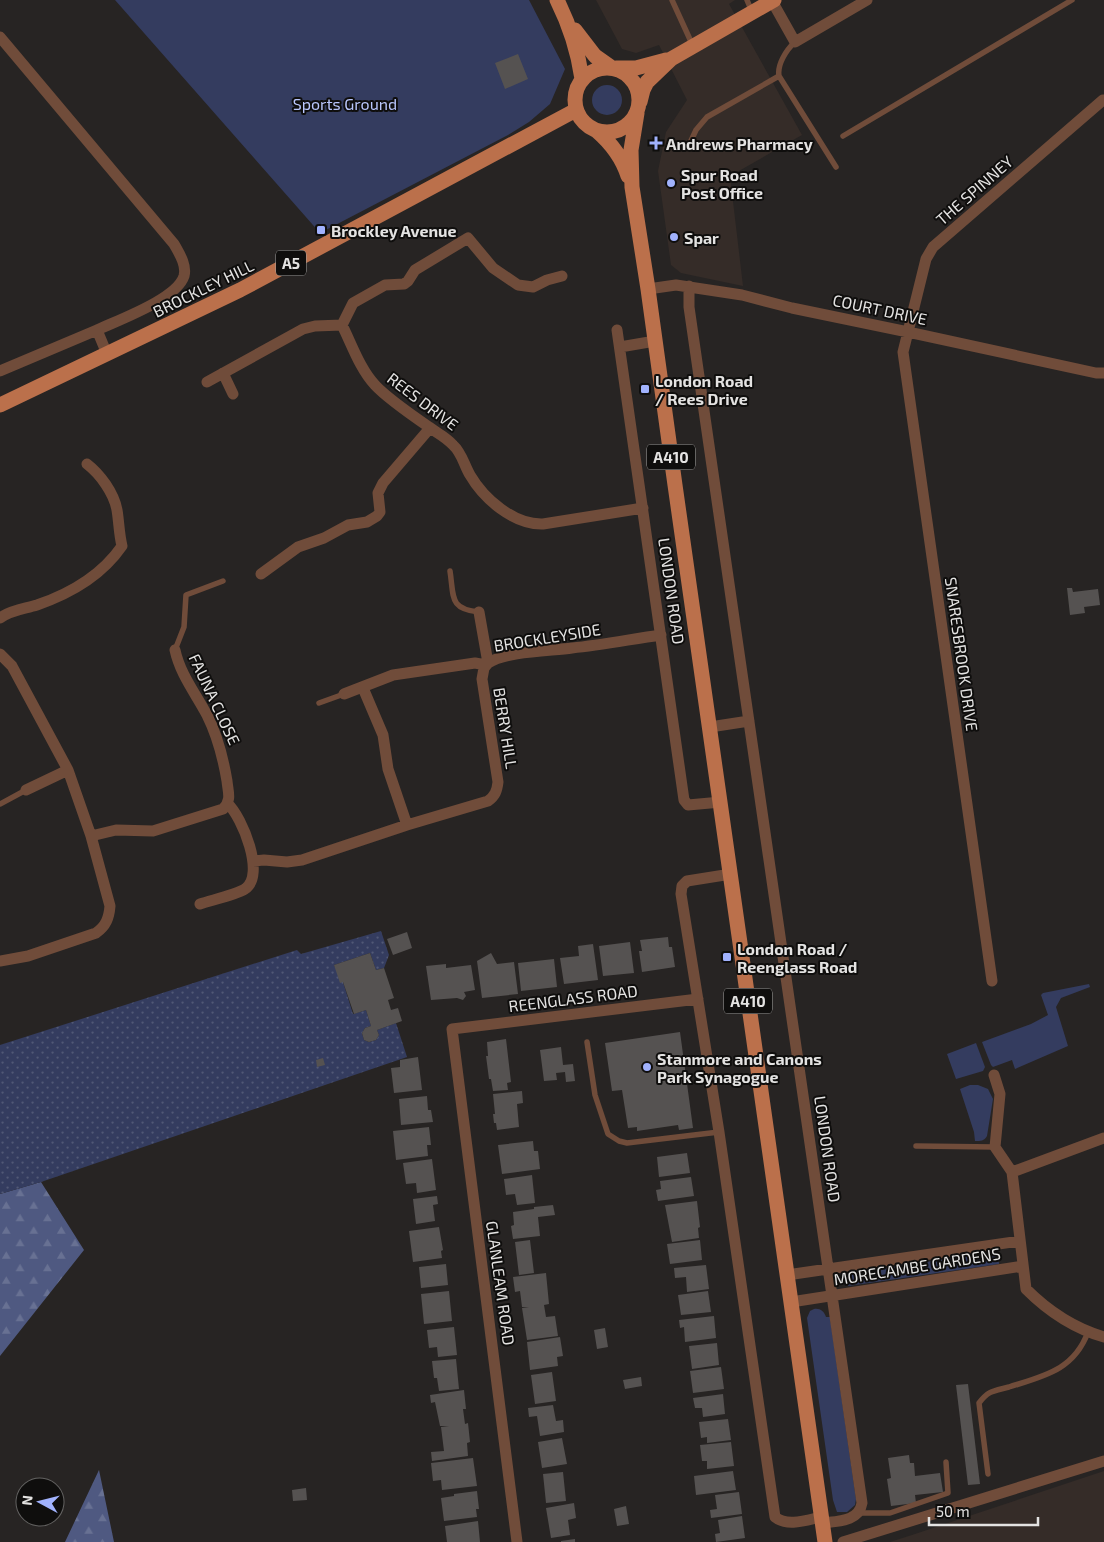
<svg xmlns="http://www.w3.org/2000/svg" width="1104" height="1542" font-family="'Exo 2',sans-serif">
<defs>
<pattern id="forest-firs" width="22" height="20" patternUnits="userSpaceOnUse" patternTransform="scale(1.25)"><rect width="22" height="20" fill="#4f5981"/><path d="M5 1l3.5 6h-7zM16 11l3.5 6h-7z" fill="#687193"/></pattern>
<pattern id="garden-dots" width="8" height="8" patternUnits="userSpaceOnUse" patternTransform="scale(1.25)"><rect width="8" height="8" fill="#343c5f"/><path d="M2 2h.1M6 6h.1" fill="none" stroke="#515876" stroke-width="1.8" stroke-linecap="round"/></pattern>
</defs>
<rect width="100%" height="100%" fill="#272423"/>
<!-- built -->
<path fill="#352c28" d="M 596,0 L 735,0 L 729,4 L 802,135 L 730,176 L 743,286 L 681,273 L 671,265 L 658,171 L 666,132 L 687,100 L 659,45 L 636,53 L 622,49 Z
M 1104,1471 L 1104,1542 L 890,1542 L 912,1535 Z"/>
<!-- green -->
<path fill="#343c5f" d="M 115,0 L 529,0 L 565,69 L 550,104 L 529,122 L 508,135 L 320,233 Z
M592 100a15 15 0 1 1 30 0a15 15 0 1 1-30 0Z
M 1089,984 L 1090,987 L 1061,998 L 1056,1007 L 1068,1046 L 1015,1069 L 1012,1060 L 993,1067 L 991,1065 L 982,1042 L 1031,1024 L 1048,1015 L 1041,995 L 1043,993 Z
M 976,1043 L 985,1067 L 983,1071 L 956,1079 L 947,1054 Z
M 970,1085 L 978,1085 L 988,1089 L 993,1099 L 987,1136 C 984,1141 981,1141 975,1141 L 974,1132 L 960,1089 Z
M 998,1251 L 999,1264 L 848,1286 L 847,1274 Z
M 814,1309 C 820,1308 824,1311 826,1317 L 830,1317 L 856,1499 L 855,1505 L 847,1512 L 837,1512 L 833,1500 L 807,1318 L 810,1311 Z"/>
<!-- forest -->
<path fill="url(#forest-firs)" d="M 41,1182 L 84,1250 L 0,1356 L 0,1194 Z
M 99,1470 L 114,1542 L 65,1542 Z"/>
<!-- garden -->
<path fill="url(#garden-dots)" d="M 381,931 L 389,955 L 384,968 L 376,970 L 370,953 L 334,965 L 343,982 L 353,1014 L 366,1010 L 371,1026 L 365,1028 L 362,1033 L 364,1040 L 369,1042 L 376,1040 L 379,1035 L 377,1030 L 396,1023 L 407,1057 L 41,1182 L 0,1194 L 0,1045 L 297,950 L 301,954 Z"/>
<!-- building -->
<path fill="#555251" d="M 518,54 L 528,79 L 505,89 L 495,63 Z
M 1067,588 L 1072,588 L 1073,592 L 1098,589 L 1100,605 L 1084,607 L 1085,613 L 1070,615 Z
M 407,932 L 412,948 L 393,955 L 387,939 Z
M 668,937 L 669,947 L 672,947 L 675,967 L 642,972 L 639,951 L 642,951 L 640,940 Z
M 630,942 L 634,973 L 603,976 L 599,946 Z
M 593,944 L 598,980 L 564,984 L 560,958 L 579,956 L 578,946 Z
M 370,953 L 376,970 L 384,968 L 394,998 L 388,1000 L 391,1010 L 398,1008 L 402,1021 L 377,1030 L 379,1035 L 376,1040 L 369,1042 L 364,1040 L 362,1033 L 365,1028 L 371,1026 L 366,1010 L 354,1014 L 343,982 L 340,983 L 334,965 Z
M 491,953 L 497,964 L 514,962 L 518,994 L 482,998 L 477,961 Z
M 554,959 L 557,987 L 521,991 L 518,963 Z
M 446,964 L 446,968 L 471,965 L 475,990 L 464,992 L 466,996 L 463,1000 L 457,998 L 431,1000 L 426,966 Z
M 680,1032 L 693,1128 L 679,1130 L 678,1125 L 637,1131 L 637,1127 L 628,1128 L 622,1090 L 612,1091 L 605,1043 Z
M 506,1039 L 511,1082 L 507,1083 L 508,1090 L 493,1091 L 491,1079 L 489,1079 L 486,1056 L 488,1056 L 487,1042 Z
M 561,1047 L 563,1065 L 573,1064 L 575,1081 L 566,1082 L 565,1072 L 556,1073 L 557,1080 L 544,1081 L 540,1050 Z
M 418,1057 L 422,1090 L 394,1093 L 391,1068 L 400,1067 L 400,1060 Z
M 323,1058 L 325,1065 L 317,1067 L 316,1060 Z
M 522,1091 L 523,1103 L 517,1104 L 519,1127 L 497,1130 L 496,1123 L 494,1123 L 493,1114 L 495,1114 L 493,1094 Z
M 427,1096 L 428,1110 L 431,1110 L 433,1122 L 401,1125 L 399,1099 Z
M 429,1127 L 431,1145 L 427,1145 L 428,1156 L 396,1160 L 393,1131 Z
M 533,1141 L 534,1151 L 538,1151 L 540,1169 L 502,1174 L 498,1145 Z
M 687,1153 L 690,1173 L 659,1177 L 657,1157 Z
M 432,1159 L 436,1190 L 417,1193 L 416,1183 L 406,1184 L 403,1163 Z
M 532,1175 L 535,1203 L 517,1205 L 515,1194 L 506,1195 L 504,1179 Z
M 691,1177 L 694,1196 L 658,1201 L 656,1190 L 661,1189 L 660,1181 Z
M 437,1196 L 438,1204 L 433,1205 L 435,1221 L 416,1224 L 413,1199 Z
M 697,1201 L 700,1227 L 698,1228 L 699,1238 L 672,1242 L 665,1205 Z
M 553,1205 L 555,1215 L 538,1217 L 540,1236 L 513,1239 L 511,1226 L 514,1225 L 513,1212 L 534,1209 L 534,1207 Z
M 439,1227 L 443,1250 L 441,1251 L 442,1258 L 413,1262 L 409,1231 Z
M 530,1240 L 534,1273 L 519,1275 L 515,1242 Z
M 700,1240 L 702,1260 L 670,1264 L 667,1244 Z
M 446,1264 L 448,1285 L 421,1288 L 419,1267 Z
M 706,1265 L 709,1289 L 687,1292 L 686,1277 L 675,1278 L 674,1268 Z
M 546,1273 L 549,1304 L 544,1305 L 546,1317 L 555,1316 L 558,1336 L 527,1340 L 522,1308 L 529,1307 L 522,1307 L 520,1291 L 515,1292 L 513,1277 Z
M 449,1291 L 452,1321 L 424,1324 L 421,1294 Z
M 708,1291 L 711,1312 L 681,1315 L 678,1295 Z
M 714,1316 L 716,1338 L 685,1342 L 684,1327 L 680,1328 L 679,1320 Z
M 454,1327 L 457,1355 L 438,1357 L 437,1347 L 429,1348 L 427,1330 Z
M 605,1328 L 608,1347 L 597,1349 L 594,1330 Z
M 560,1337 L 563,1356 L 557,1357 L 558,1366 L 530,1370 L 527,1342 Z
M 717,1343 L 719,1365 L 692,1369 L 689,1346 Z
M 456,1359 L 459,1389 L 439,1391 L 437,1378 L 434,1378 L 432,1361 Z
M 721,1367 L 724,1389 L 693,1393 L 690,1371 Z
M 552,1372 L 556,1401 L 535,1404 L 531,1375 Z
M 641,1377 L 642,1386 L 625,1389 L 623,1380 Z
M 968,1384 L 980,1484 L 968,1485 L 956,1385 Z
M 464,1390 L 466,1409 L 463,1409 L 465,1424 L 468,1423 L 470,1442 L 467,1443 L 468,1456 L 432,1461 L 431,1452 L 444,1451 L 441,1427 L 449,1426 L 440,1426 L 435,1402 L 431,1403 L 430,1395 Z
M 723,1394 L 725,1414 L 703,1417 L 702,1408 L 695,1408 L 693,1398 Z
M 553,1405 L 556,1421 L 563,1420 L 564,1432 L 540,1436 L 537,1416 L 529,1417 L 528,1408 Z
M 728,1419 L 731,1440 L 707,1443 L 707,1437 L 701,1438 L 699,1422 Z
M 562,1438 L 567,1464 L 542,1468 L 538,1442 Z
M 731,1442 L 734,1466 L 707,1469 L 707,1461 L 702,1461 L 700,1445 Z
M 909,1455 L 910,1463 L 914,1463 L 915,1476 L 940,1473 L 943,1492 L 915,1495 L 916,1503 L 891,1506 L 887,1479 L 891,1478 L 888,1458 Z
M 473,1458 L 477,1486 L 442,1490 L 441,1480 L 433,1481 L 431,1463 Z
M 733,1471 L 736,1490 L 696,1495 L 694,1476 Z
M 563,1472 L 566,1501 L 546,1503 L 543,1474 Z
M 306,1488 L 307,1500 L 293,1501 L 292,1490 Z
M 477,1491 L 479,1509 L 476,1509 L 477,1517 L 444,1521 L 441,1498 L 454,1496 L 454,1494 Z
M 739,1492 L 742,1514 L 711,1518 L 710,1510 L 717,1509 L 715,1495 Z
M 574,1503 L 576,1518 L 568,1520 L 570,1535 L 551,1538 L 546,1508 Z
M 626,1506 L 629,1524 L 617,1526 L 614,1509 Z
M 742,1516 L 745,1538 L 716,1542 L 715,1534 L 720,1533 L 718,1520 Z
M 478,1521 L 480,1542 L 447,1542 L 445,1526 Z
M 575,1539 L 575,1542 L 561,1542 L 561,1541 Z"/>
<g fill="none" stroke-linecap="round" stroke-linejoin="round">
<!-- lane -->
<path stroke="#704c3a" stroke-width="5.5" d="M 672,0 L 693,46
M 747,0 L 752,12
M 795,42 C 786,50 777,65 779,76 L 836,167
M 843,136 L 1072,0
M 689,145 L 696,130 L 707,117 L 779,76
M 450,571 C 454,597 449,609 479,612
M 175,650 L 184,627 L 186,595 L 223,581
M 319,703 L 344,694
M 0,804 L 26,790
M 587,1042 L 595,1095 L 608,1134 L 619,1141 L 627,1143 L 719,1132
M 916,1146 L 995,1147
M 988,1474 L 979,1403 C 989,1390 994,1391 1009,1387 C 1044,1376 1074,1370 1088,1332
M 859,1513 L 890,1513 L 948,1493 L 946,1462"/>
<!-- street -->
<path stroke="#704c3a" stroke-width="11" d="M 772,1 L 795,42 L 867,0
M 0,37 L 174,244 C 179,253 187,265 184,276 C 177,299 118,320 97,330
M 689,286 L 689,307 L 862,1503 C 859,1522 837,1521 822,1523
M 648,289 L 676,285 L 742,295 L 792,308 L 908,332 L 1096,373 L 1104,373
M 342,325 L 353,303 L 385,285 L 404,284 L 408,281 L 415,270 L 468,238 L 493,268 L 518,285 L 533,287 L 547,280 L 562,276
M 617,330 L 684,800 L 688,805 L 721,802
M 620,347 L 655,341
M 0,371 L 97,330 L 107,354
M 223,373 L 233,394
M 207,382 L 303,329 L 315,326 L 342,325 C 352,345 360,369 375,385 C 387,398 413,416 429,427 C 437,433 446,437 453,445 C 462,453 464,465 470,475 C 484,499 514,525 543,524 L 643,508
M 261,574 L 298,547 L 324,538 L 348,525 L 367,522 L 377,516 L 380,512 L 378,493 L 383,483 L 430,428
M 479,612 L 488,663 C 507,651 550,651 572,648 C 602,645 632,639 661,635
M 0,618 C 11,610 24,609 37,605 C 69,594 102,575 122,546 C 119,534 119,522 117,510 C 114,493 100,474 87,464
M 0,654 L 12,666 L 68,770 L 91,836 L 110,906 C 109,918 106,926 96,933 L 28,956 L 0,961
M 363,688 L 383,735 L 388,769 L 407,825
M 344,694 L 393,675 L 475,663 L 486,665
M 710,727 L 749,721
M 26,790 L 68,770
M 91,836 L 116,830 L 153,831 L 223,809 C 232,800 228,792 227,781 C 223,757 218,737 207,715 C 196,694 180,674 175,650
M 253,861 L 264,860 L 287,862 L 302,860 L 407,825 L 488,801 C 495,796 497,791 498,782 L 482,679 L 484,668 L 488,663
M 731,874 L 687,881 L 682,886 L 681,894 L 719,1132 L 775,1517 C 787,1527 807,1520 821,1517
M 200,904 C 212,900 235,895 245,889 C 266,875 242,817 228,804
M 992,981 L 903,352 L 926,259 L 933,247 L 1103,100
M 994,1075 L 1000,1094 L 995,1147 L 1012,1172
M 1104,1138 L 1012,1172 L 1026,1289 C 1049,1312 1073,1328 1104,1337
M 787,1275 L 1020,1241
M 791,1302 L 1023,1266
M 517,1542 L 452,1029 L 698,999
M 843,1542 L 1104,1461"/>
<!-- primary -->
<path stroke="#bb704b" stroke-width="15" d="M 557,0 C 570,26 578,51 582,79
M 575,30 L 595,56 L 612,68
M575 100a32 32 0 1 1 64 0a32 32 0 1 1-64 0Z
M 616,68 L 636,68 L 666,60
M 640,102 L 643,90 L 647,82 L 671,59 L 774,0
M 637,113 L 631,150 L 632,187 L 648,289 L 675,485 L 825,1542
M 597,131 C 612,144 622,157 628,176
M 0,405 L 240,290 L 576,110"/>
</g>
<!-- markers -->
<g fill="#a1b2fd" stroke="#0f0e0d" stroke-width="2">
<path d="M653.5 135.5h5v5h5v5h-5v5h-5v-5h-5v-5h5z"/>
<circle cx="671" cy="183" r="5"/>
<rect x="316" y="225" width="10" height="10" rx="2.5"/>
<circle cx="674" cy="237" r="5"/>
<rect x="640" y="384" width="10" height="10" rx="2.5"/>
<rect x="722" y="952" width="10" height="10" rx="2.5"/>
<circle cx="647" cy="1067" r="5"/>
</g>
<g text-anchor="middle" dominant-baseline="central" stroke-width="4" stroke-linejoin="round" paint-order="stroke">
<!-- shield labels -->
<g fill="#0f0e0d" stroke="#a4a3a2" stroke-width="1">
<rect x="276" y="250.5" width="30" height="25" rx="4"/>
<rect x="647" y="444.5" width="48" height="25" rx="4"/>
<rect x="724" y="988.5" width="48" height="25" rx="4"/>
</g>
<g font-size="15" font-weight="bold" fill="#e4e3e2">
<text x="291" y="263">A5</text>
<text x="671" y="457">A410</text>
<text x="748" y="1001">A410</text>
</g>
<!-- park labels -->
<g font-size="16" fill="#bac7fd" stroke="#0f0e0d">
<text x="345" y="103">Sports Ground</text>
</g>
<!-- poi labels -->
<g font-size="16" font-weight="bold" fill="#e4e3e2" stroke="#0f0e0d" text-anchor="start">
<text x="666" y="143">Andrews Pharmacy</text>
<text x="681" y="174">Spur Road<tspan x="681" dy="18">Post Office</tspan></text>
<text x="331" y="230">Brockley Avenue</text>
<text x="684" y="237">Spar</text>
<text x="655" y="380">London Road<tspan x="655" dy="18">/ Rees Drive</tspan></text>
<text x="737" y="948">London Road /<tspan x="737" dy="18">Reenglass Road</tspan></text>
<text x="657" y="1058">Stanmore and Canons<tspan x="657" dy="18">Park Synagogue</tspan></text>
</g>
<!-- street labels -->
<g font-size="16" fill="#e4e3e2" stroke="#0f0e0d">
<text transform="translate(974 190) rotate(-41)">THE SPINNEY</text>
<text transform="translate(203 288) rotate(-26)">BROCKLEY HILL</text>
<text transform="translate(880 309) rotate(12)">COURT DRIVE</text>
<text transform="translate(423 401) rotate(37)">REES DRIVE</text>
<text transform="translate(672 591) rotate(82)">LONDON ROAD</text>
<text transform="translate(547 637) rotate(-9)">BROCKLEYSIDE</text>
<text transform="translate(962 654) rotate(82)">SNARESBROOK DRIVE</text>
<text transform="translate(215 699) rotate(65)">FAUNA CLOSE</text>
<text transform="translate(506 728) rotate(81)">BERRY HILL</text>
<text transform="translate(573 998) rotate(-7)">REENGLASS ROAD</text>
<text transform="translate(828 1149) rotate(82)">LONDON ROAD</text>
<text transform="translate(917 1266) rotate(-9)">MORECAMBE GARDENS</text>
<text transform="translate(501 1283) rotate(82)">GLANLEAM ROAD</text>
</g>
</g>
<!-- north arrow -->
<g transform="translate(40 1502) rotate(277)"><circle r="24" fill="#0f0e0d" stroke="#646362"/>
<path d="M0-4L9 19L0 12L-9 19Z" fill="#a1b2fd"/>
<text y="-8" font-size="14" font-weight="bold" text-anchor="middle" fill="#e4e3e2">N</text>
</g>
<!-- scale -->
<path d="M929 1517v8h109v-8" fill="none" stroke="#e4e3e2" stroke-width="2.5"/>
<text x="936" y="1517" font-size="15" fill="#e4e3e2" stroke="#0f0e0d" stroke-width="4" paint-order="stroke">50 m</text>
</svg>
